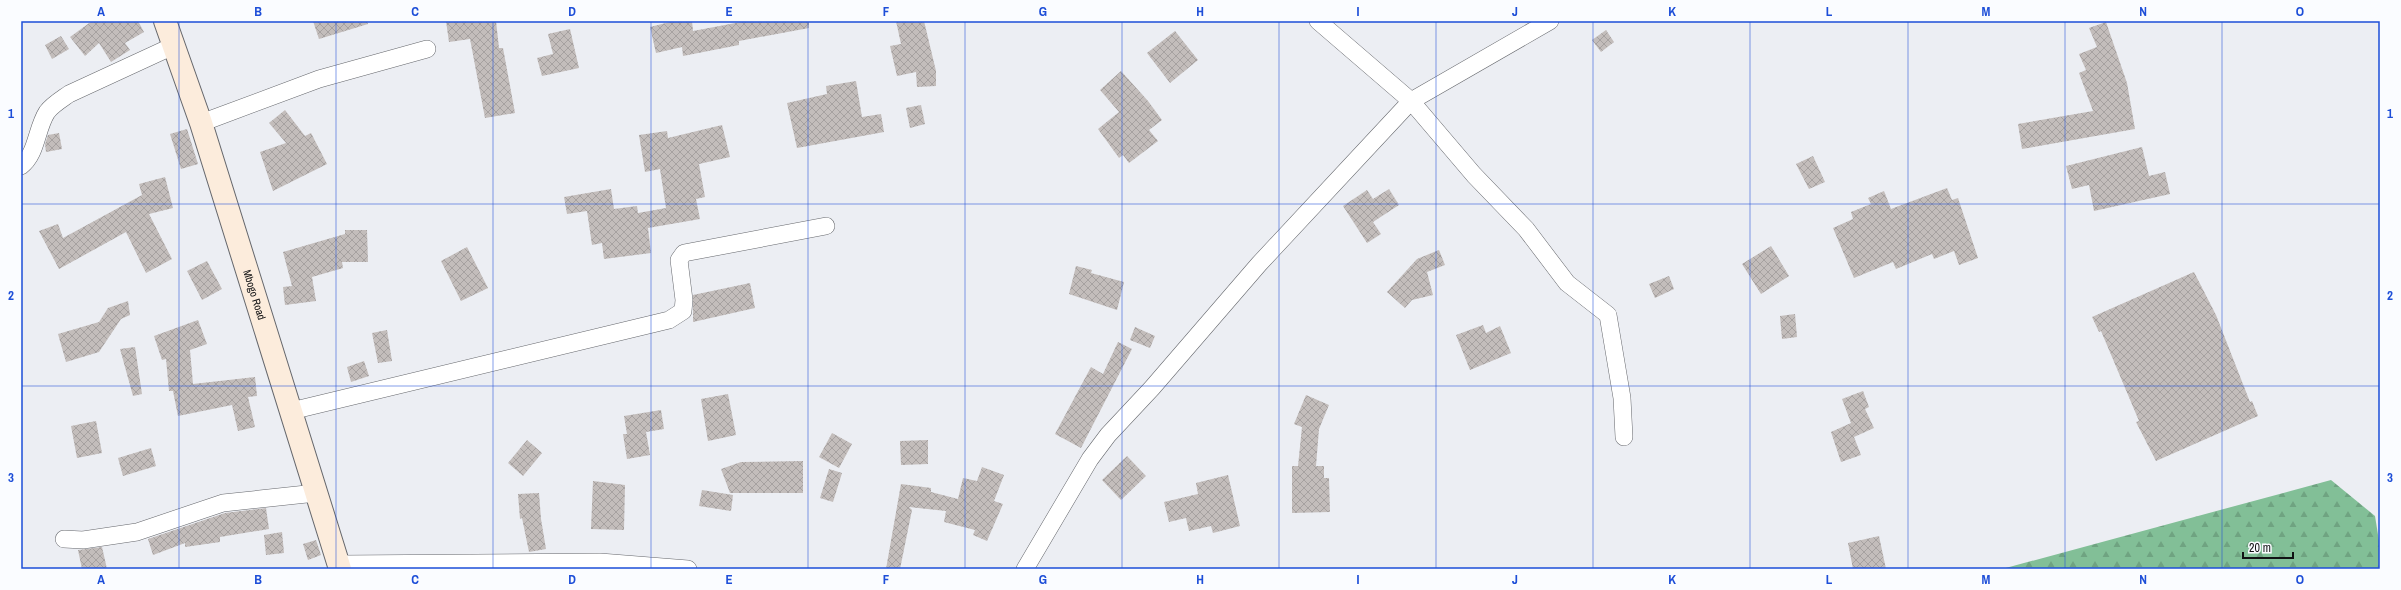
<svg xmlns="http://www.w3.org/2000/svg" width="2401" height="590" font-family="'Archivo Narrow',sans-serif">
<defs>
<pattern id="forest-firs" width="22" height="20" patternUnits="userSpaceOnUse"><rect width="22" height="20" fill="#82bf97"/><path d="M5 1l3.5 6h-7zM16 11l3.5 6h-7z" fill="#6fa381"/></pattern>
<pattern id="building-cross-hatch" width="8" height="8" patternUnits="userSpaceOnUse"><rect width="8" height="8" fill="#c3bdbb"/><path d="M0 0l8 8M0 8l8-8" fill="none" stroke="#a6a1a0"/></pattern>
</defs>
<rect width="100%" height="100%" fill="#eceef3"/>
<!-- forest -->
<path fill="url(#forest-firs)" d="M 2331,480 L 2375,516 L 2380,547 L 2380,569 L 2002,569 Z"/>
<!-- building -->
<path fill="url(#building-cross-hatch)" d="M 92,21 L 138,21 L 144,32 L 125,43 L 130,50 L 111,62 L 99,43 L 85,56 L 70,37 Z
M 313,21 L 367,21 L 368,24 L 319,39 Z
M 446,21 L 496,21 L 499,48 L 503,48 L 515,113 L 485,118 L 470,39 L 449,42 Z
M 674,21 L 692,21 L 693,31 L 746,21 L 809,21 L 809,28 L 739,41 L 739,45 L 683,56 L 682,47 L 656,53 L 650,27 Z
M 896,21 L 924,21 L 936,71 L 936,86 L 917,87 L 916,72 L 897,76 L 890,46 L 901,44 Z
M 2106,22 L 2127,83 L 2135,129 L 2022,149 L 2018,124 L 2093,111 L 2079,73 L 2086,70 L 2079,54 L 2097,47 L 2089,28 Z
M 570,29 L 579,68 L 542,76 L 537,58 L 553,54 L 548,34 Z
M 1606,30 L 1614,42 L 1601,52 L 1592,40 Z
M 1175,31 L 1198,60 L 1170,83 L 1147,53 Z
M 61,36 L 69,49 L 52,59 L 45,45 Z
M 1121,71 L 1148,101 L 1162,120 L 1149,130 L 1158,141 L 1129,163 L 1123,155 L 1119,158 L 1098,129 L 1119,112 L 1100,90 Z
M 856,81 L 862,117 L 881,114 L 884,132 L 797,148 L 787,103 L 827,94 L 826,86 Z
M 921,105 L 925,124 L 910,128 L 906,108 Z
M 285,110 L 305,136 L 311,133 L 327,164 L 273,191 L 260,152 L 286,143 L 269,123 Z
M 722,125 L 730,157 L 699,164 L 705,197 L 696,199 L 700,219 L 648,228 L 651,253 L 604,259 L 602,243 L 592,245 L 587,211 L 567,214 L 564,197 L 611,189 L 614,209 L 637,206 L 638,213 L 666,208 L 660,169 L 645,172 L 639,135 L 667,131 L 668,138 Z
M 187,129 L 198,164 L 181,169 L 170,134 Z
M 59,133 L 62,149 L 46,152 L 45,144 L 48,135 Z
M 2142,147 L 2149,176 L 2165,172 L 2170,194 L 2094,211 L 2089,185 L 2072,189 L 2066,166 Z
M 1813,156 L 1825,182 L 1809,189 L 1796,164 Z
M 165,177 L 173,208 L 149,214 L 172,259 L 146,273 L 126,232 L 59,269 L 39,231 L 58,224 L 63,238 L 142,195 L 139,184 Z
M 1947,188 L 1952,200 L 1958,198 L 1978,258 L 1959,265 L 1954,251 L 1934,259 L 1932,254 L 1896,269 L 1893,262 L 1854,278 L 1833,228 L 1853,219 L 1851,212 L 1871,204 L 1868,198 L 1884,191 L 1891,209 Z
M 1389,189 L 1399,205 L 1373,222 L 1381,234 L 1367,243 L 1343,206 L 1367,190 L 1373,199 Z
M 345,230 L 367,230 L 368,262 L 342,262 L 343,268 L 312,277 L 316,301 L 285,305 L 283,287 L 292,286 L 283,252 L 345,234 Z
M 1771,246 L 1789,276 L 1761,294 L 1742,264 Z
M 467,247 L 488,288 L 461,301 L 441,261 Z
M 1439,250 L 1445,265 L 1427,272 L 1433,295 L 1412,300 L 1405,308 L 1387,292 L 1417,259 Z
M 207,261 L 222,289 L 202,300 L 187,271 Z
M 1076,266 L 1092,270 L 1091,273 L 1124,282 L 1117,310 L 1069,294 Z
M 2194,272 L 2216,315 L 2250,402 L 2252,401 L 2258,416 L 2156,461 L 2136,422 L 2139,421 L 2101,331 L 2099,332 L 2092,317 Z
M 1669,276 L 1674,289 L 1655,298 L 1649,284 Z
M 750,283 L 755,308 L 693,322 L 693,295 Z
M 128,301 L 130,315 L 121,319 L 99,352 L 66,362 L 58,334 L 99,322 L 108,308 Z
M 1795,314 L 1797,337 L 1782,339 L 1780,316 Z
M 198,320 L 207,344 L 190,350 L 193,384 L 255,377 L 257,396 L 248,397 L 255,427 L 238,431 L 232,405 L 178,416 L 173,391 L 169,391 L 166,359 L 162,360 L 154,336 Z
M 1483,325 L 1486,333 L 1500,326 L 1511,353 L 1470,370 L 1456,335 Z
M 1135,327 L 1155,336 L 1150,348 L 1130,340 Z
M 387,330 L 392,361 L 378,363 L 372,333 Z
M 1118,342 L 1132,349 L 1081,448 L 1055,434 L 1091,367 L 1103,374 Z
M 135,347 L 142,394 L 133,396 L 120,349 Z
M 364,361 L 369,376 L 351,382 L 347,367 Z
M 1863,391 L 1869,407 L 1865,409 L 1874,428 L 1854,437 L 1861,455 L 1841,462 L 1831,432 L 1851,423 L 1842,399 Z
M 728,394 L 736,435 L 708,441 L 701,399 Z
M 1306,395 L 1329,405 L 1319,429 L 1316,466 L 1324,466 L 1324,478 L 1329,478 L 1330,512 L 1292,513 L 1292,466 L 1298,466 L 1302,427 L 1294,424 Z
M 661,410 L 664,429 L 646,432 L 650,455 L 627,459 L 623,434 L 627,434 L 624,416 Z
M 96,421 L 102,453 L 77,458 L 71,426 Z
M 832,433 L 852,444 L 839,468 L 819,457 Z
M 527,440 L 542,453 L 523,476 L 508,463 Z
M 928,440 L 928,464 L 901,465 L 900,441 Z
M 151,448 L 156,466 L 123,476 L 118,458 Z
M 1127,456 L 1146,476 L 1121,500 L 1102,480 Z
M 803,461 L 803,493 L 730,493 L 721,469 L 741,462 Z
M 982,467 L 1004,475 L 994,501 L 1003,504 L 987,541 L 973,535 L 975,530 L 944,522 L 946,511 L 909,507 L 912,510 L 900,569 L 886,569 L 901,484 L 931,488 L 931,492 L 958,499 L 963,478 L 977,481 Z
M 829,469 L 842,473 L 833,502 L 820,498 Z
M 1228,475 L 1240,526 L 1213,533 L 1211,526 L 1189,531 L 1186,518 L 1169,522 L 1164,502 L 1198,494 L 1196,483 Z
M 593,481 L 625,485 L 624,530 L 591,529 Z
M 702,490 L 733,495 L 731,511 L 699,506 Z
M 539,493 L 541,519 L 546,549 L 529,552 L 522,518 L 520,519 L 518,494 Z
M 266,508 L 269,529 L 220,537 L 220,542 L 185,547 L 185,543 L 153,555 L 148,539 L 225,513 Z
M 282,532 L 284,553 L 266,555 L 264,535 Z
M 1879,536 L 1886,569 L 1853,569 L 1848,543 Z
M 316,540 L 321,555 L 308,560 L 303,544 Z
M 102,547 L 107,569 L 82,569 L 78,550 Z"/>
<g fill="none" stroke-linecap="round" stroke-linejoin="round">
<defs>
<path id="street" d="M 1318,21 L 1411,101 L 1474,175 L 1526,229 L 1567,283 L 1608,315 L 1622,398 L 1624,437
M 201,123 L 319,79 L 427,49
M 21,166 C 37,154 36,129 47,112 C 52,105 62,99 69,94 L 173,46
M 291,411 L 669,320 L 683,311 L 684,300 L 679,260 L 684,253 L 826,226
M 64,539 L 83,540 L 137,532 L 223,503 L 316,493
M 339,564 L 600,562 L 688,569
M 1025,569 L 1090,459 L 1108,435 L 1152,388 L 1259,264 L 1411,101 L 1550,21"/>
<g id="secondary">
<path id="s1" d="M 165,21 L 201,123 L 340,569"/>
</g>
</defs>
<!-- street casing -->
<use href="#street" stroke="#65676c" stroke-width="18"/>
<!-- secondary casing -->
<use href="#secondary" stroke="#65676c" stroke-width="24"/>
<!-- street -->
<use href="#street" stroke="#fff" stroke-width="17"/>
<!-- secondary -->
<use href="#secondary" stroke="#fcecdc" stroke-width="22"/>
</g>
<!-- grid -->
<path fill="none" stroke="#1d4ed8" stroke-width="1" stroke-opacity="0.55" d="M 179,21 L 179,569M 336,21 L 336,569M 493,21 L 493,569M 651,21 L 651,569M 808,21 L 808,569M 965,21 L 965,569M 1122,21 L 1122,569M 1279,21 L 1279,569M 1436,21 L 1436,569M 1593,21 L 1593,569M 1750,21 L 1750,569M 1908,21 L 1908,569M 2065,21 L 2065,569M 2222,21 L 2222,569M 21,204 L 2380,204M 21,386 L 2380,386"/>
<g text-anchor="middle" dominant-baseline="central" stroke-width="3" stroke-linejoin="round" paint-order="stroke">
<!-- street labels -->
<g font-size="11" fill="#111214" stroke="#fafcff">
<text stroke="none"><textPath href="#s1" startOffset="288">Mbogo Road</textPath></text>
</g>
</g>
<!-- border -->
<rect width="2401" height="590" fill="none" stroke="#fafcff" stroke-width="44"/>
<!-- scale -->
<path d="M2243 552v6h50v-6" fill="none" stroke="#111214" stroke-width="2"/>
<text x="2249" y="552" font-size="12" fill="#111214" stroke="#fafcff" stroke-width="3" paint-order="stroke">20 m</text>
<rect x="22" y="22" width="2357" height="546" fill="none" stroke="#1d4ed8" stroke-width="1.5"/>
<g font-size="13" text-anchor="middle" font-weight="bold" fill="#1d4ed8">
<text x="101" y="16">A</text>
<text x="258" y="16">B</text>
<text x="415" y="16">C</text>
<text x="572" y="16">D</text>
<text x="729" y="16">E</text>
<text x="886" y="16">F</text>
<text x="1043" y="16">G</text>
<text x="1200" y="16">H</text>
<text x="1358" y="16">I</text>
<text x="1515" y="16">J</text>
<text x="1672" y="16">K</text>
<text x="1829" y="16">L</text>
<text x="1986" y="16">M</text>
<text x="2143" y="16">N</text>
<text x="2300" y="16">O</text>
<text x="11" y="118">1</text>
<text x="2390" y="118">1</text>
<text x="11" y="300">2</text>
<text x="2390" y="300">2</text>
<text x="11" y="482">3</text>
<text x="2390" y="482">3</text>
<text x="101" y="584">A</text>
<text x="258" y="584">B</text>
<text x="415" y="584">C</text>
<text x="572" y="584">D</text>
<text x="729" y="584">E</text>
<text x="886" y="584">F</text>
<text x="1043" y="584">G</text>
<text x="1200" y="584">H</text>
<text x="1358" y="584">I</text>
<text x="1515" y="584">J</text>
<text x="1672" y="584">K</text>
<text x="1829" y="584">L</text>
<text x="1986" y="584">M</text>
<text x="2143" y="584">N</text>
<text x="2300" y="584">O</text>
</g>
</svg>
